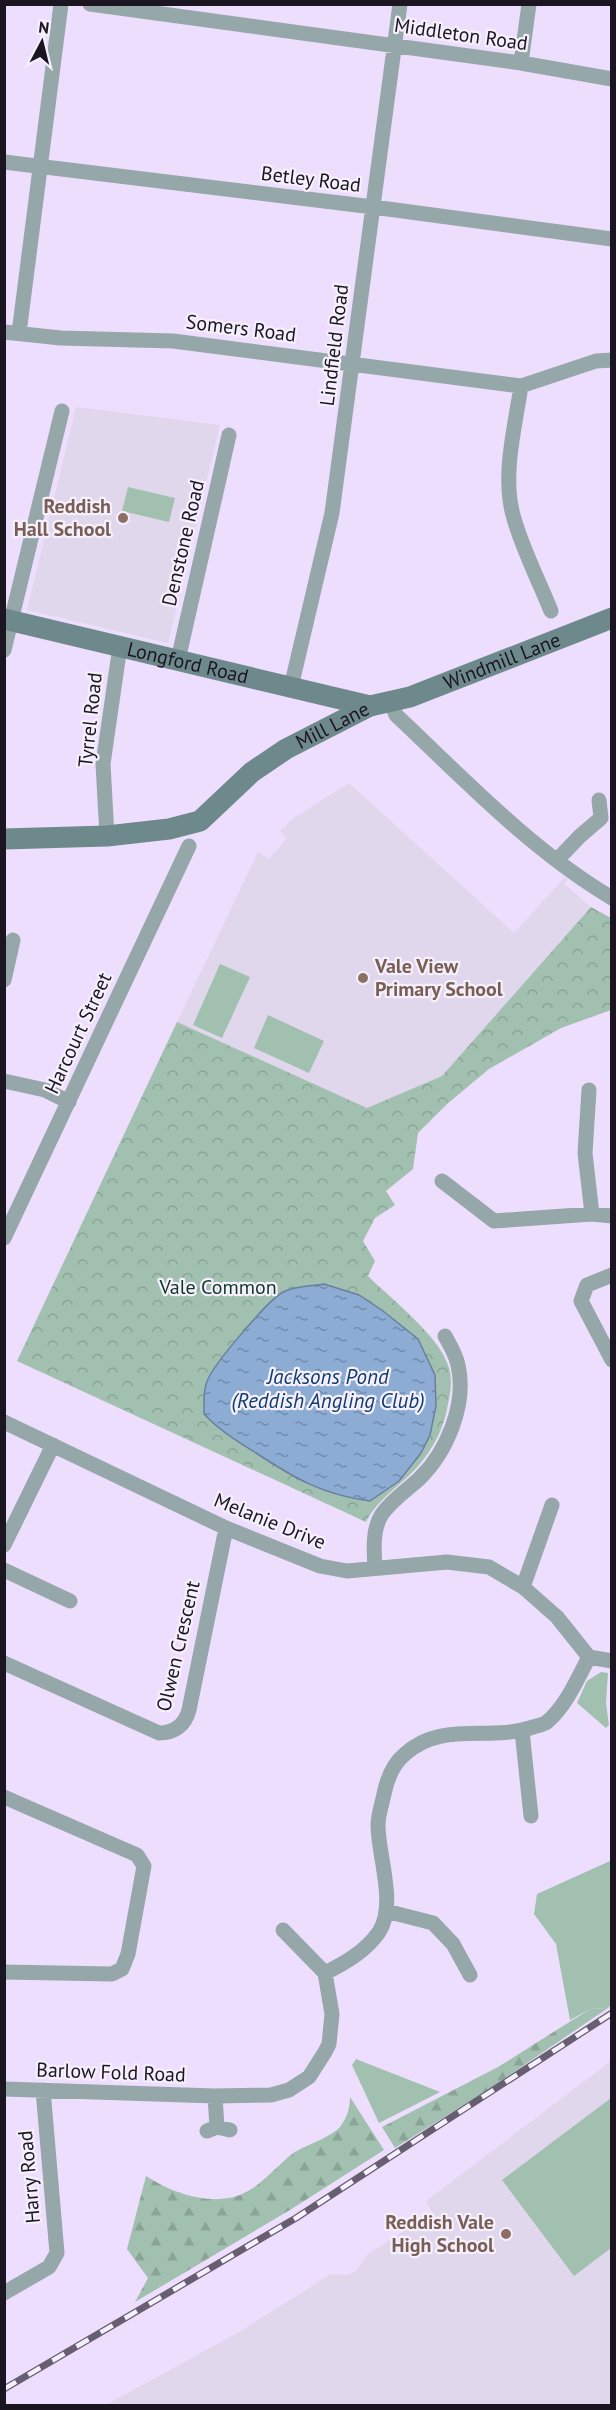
<svg xmlns="http://www.w3.org/2000/svg" width="616" height="2410" font-family="'PT Sans',sans-serif">
<defs>
<pattern id="forest-firs" width="22" height="20" patternUnits="userSpaceOnUse" patternTransform="scale(1.5)"><rect width="22" height="20" fill="#a1c0af"/><path d="M5 1l3.5 6h-7zM16 11l3.5 6h-7z" fill="#8aa496"/></pattern>
<pattern id="park-crowns" width="20" height="18" patternUnits="userSpaceOnUse" patternTransform="scale(1.5)"><rect width="20" height="18" fill="#a1c0af"/><path d="M2 6a3 3 0 1 1 6 0M12 15a3 3 0 1 1 6 0" fill="none" stroke="#8aa496"/></pattern>
<pattern id="water-ripples" width="26" height="14" patternUnits="userSpaceOnUse" patternTransform="scale(1.5)"><rect width="26" height="14" fill="#8cacd4"/><path d="M2 4q2-2 4 0t4 0M15 11q2-2 4 0t4 0" fill="none" stroke="#728bac"/></pattern>
</defs>
<rect width="100%" height="100%" fill="#eedefe"/>
<!-- education -->
<path fill="#e0d7ec" d="M 76,407 L 220,425 L 168,643 L 27,610 Z
M 349,783 L 514,933 L 565,877 L 568,879 L 564,884 L 591,907 L 442,1076 L 367,1108 L 177,1022 L 258,852 L 269,859 L 287,838 L 280,831 L 291,820 Z
M 611,2061 L 611,2405 L 104,2406 L 241,2331 L 331,2274 L 347,2275 L 356,2271 L 368,2254 L 432,2213 L 426,2201 Z"/>
<!-- green -->
<path fill="#a1c0af" d="M 128,487 L 175,498 L 169,522 L 122,511 Z
M 220,964 L 250,977 L 222,1038 L 193,1025 Z
M 268,1015 L 324,1041 L 309,1073 L 254,1048 Z
M 601,1672 L 608,1673 L 606,1703 L 609,1725 L 606,1728 L 577,1703 L 587,1681 Z
M 611,1846 L 611,2005 L 608,2008 L 590,2009 L 570,2020 L 556,1944 L 534,1914 L 537,1894 L 610,1861 Z
M 356,2059 L 440,2092 L 379,2123 L 352,2065 Z
M 611,2098 L 611,2248 L 574,2276 L 502,2180 Z"/>
<!-- forest -->
<path fill="url(#forest-firs)" d="M 608,2008 L 486,2091 L 395,2148 L 382,2127 L 498,2067 L 590,2009 Z
M 350,2097 L 384,2150 L 290,2210 L 135,2302 L 148,2278 L 127,2249 L 146,2176 C 169,2191 201,2203 229,2198 C 255,2194 273,2169 292,2154 C 305,2145 330,2138 340,2127 C 347,2118 350,2108 350,2097 Z"/>
<!-- park -->
<path fill="url(#park-crowns)" d="M 591,907 L 611,918 L 611,1010 L 561,1028 L 489,1069 L 447,1104 L 418,1133 L 413,1169 L 386,1191 L 395,1205 L 375,1218 L 363,1241 L 375,1261 L 368,1276 C 391,1299 440,1336 449,1368 C 453,1381 450,1395 447,1409 C 443,1429 433,1449 419,1465 C 402,1485 378,1498 366,1522 L 17,1361 L 177,1022 L 367,1108 L 442,1076 Z"/>
<!-- water -->
<path fill="url(#water-ripples)" stroke="#6a7f9e" stroke-width="1.5" d="M 324,1284 L 359,1295 L 383,1311 L 418,1339 L 435,1375 L 436,1406 L 430,1435 L 421,1453 L 399,1481 L 370,1501 C 323,1495 294,1478 256,1453 C 237,1441 219,1430 204,1414 C 204,1402 203,1388 209,1377 C 217,1361 267,1301 283,1292 C 293,1286 312,1286 324,1284 Z"/>
<g fill="none" stroke-linecap="round" stroke-linejoin="round">
<!-- street -->
<path stroke="#95a7a9" stroke-width="15" d="M 90,4 L 521,63 L 612,79
M 521,63 L 529,4
M 4,162 L 373,207 L 612,239
M 4,332 L 61,338 L 173,341 L 521,386 L 596,361 L 612,360
M 19,333 L 61,4
M 521,386 C 515,427 502,475 513,515 C 521,546 539,581 551,611
M 4,650 L 62,411
M 178,660 L 229,435
M 291,687 L 332,513 L 400,4
M 391,702 L 396,715 C 464,779 531,850 612,898
M 107,836 L 103,764 L 120,646
M 557,860 L 580,836 L 601,818 L 599,800
M 4,980 L 13,940
M 4,1081 L 45,1090 L 69,1102
M 589,1090 L 585,1153 L 592,1214
M 442,1181 L 494,1221 L 592,1214 L 612,1216
M 4,1238 L 189,846
M 612,1275 L 587,1285 L 581,1301 L 612,1360
M 4,1422 L 226,1528 L 320,1566 L 347,1571 L 447,1562 L 489,1567 L 523,1587 L 557,1617 L 589,1657 L 612,1661
M 4,1545 L 53,1445
M 375,1568 C 374,1551 372,1529 382,1514 C 392,1500 407,1490 419,1479 C 447,1452 467,1404 458,1365 C 456,1355 450,1345 445,1336
M 4,1570 L 70,1601
M 523,1587 L 552,1505
M 4,1663 L 159,1733 C 175,1733 185,1725 189,1710 L 226,1528
M 522,1731 L 531,1816
M 4,1797 L 137,1855 L 144,1866 L 128,1954 L 122,1969 L 112,1974 L 4,1972
M 386,1911 L 433,1923 L 453,1944 L 470,1975
M 325,1973 C 345,1963 366,1951 379,1932 C 397,1904 378,1856 378,1825 C 378,1815 382,1804 384,1794 C 387,1779 393,1764 405,1754 C 441,1721 488,1741 530,1728 C 536,1726 543,1725 547,1722 C 566,1706 578,1678 589,1657
M 4,2089 L 215,2096 L 271,2095 L 289,2090 L 309,2077 L 325,2052 L 329,2044 L 332,2014 L 325,1973 L 283,1930
M 215,2096 L 217,2127
M 207,2131 L 217,2127 L 230,2130
M 4,2293 L 49,2267 L 57,2253 L 43,2090"/>
<!-- secondary -->
<g stroke="#6e898c" stroke-width="21">
<path id="s1" d="M 4,619 L 370,706"/>
<path id="s2" d="M 4,839 L 107,836 L 169,829 L 200,821 L 252,772 L 286,749 L 370,706 L 410,697 L 612,618"/>
</g>
<defs>
<path id="rail" d="M 4,2389 L 296,2218 L 612,2013"/>
</defs>
<!-- rail casing -->
<use href="#rail" stroke="#675e71" stroke-width="7"/>
<!-- rail -->
<use href="#rail" stroke="#f6f0fd" stroke-width="4.5" stroke-dasharray="14" stroke-linecap="butt"/>
</g>
<!-- markers -->
<g fill="#8d6e63" stroke="#f6f0fd" stroke-width="2">
<circle cx="123" cy="518" r="6"/>
<circle cx="363" cy="978" r="6"/>
<circle cx="506" cy="2234" r="6"/>
</g>
<g text-anchor="middle" dominant-baseline="central" stroke-width="4.5" stroke-linejoin="round" paint-order="stroke">
<!-- street labels -->
<g font-size="20" fill="#1a1520" stroke="#f6f0fd">
<text transform="translate(461 34) rotate(8)">Middleton Road</text>
<text transform="translate(311 179) rotate(7)">Betley Road</text>
<text transform="translate(241 328) rotate(7)">Somers Road</text>
<text transform="translate(334 345) rotate(-83)">Lindfield Road</text>
<text transform="translate(183 543) rotate(-77)">Denstone Road</text>
<text stroke="none"><textPath href="#s2" startOffset="544">Windmill Lane</textPath></text>
<text stroke="none"><textPath href="#s1" startOffset="189">Longford Road</textPath></text>
<text transform="translate(90 720) rotate(-84)">Tyrrel Road</text>
<text stroke="none"><textPath href="#s2" startOffset="362">Mill Lane</textPath></text>
<text transform="translate(78 1033) rotate(-65)">Harcourt Street</text>
<text transform="translate(270 1521) rotate(22)">Melanie Drive</text>
<text transform="translate(178 1646) rotate(-77)">Olwen Crescent</text>
<text transform="translate(111 2072) rotate(2)">Barlow Fold Road</text>
<text transform="translate(29 2177) rotate(-95)">Harry Road</text>
</g>
<!-- education labels -->
<g font-size="20" font-weight="bold" fill="#785e54" stroke="#f6f0fd" text-anchor="end">
<text x="111" y="506">Reddish<tspan x="111" dy="23">Hall School</tspan></text>
<text x="375" y="966" text-anchor="start">Vale View<tspan x="375" dy="23">Primary School</tspan></text>
<text x="494" y="2222">Reddish Vale<tspan x="494" dy="23">High School</tspan></text>
</g>
<!-- park labels -->
<g font-size="20" fill="#0d3825" stroke="#f6f0fd">
<text x="218" y="1287">Vale Common</text>
</g>
<!-- water labels -->
<g font-size="21" font-style="italic" fill="#0f3c6e" stroke="#f6f0fd">
<text x="328" y="1376">Jacksons Pond<tspan x="328" dy="24">(Reddish Angling Club)</tspan></text>
</g>
</g>
<!-- border -->
<rect width="616" height="2410" fill="none" stroke="#1a1520" stroke-width="12"/>
<!-- north arrow -->
<g transform="translate(42 42) rotate(7)" stroke="#f6f0fd" stroke-width="4.5" paint-order="stroke">
<path d="M0-4.5L10 22L0 15L-10 22Z" fill="#1a1520"/>
<text y="-9" font-size="16" font-weight="bold" text-anchor="middle" fill="#1a1520">N</text>
</g>
</svg>
